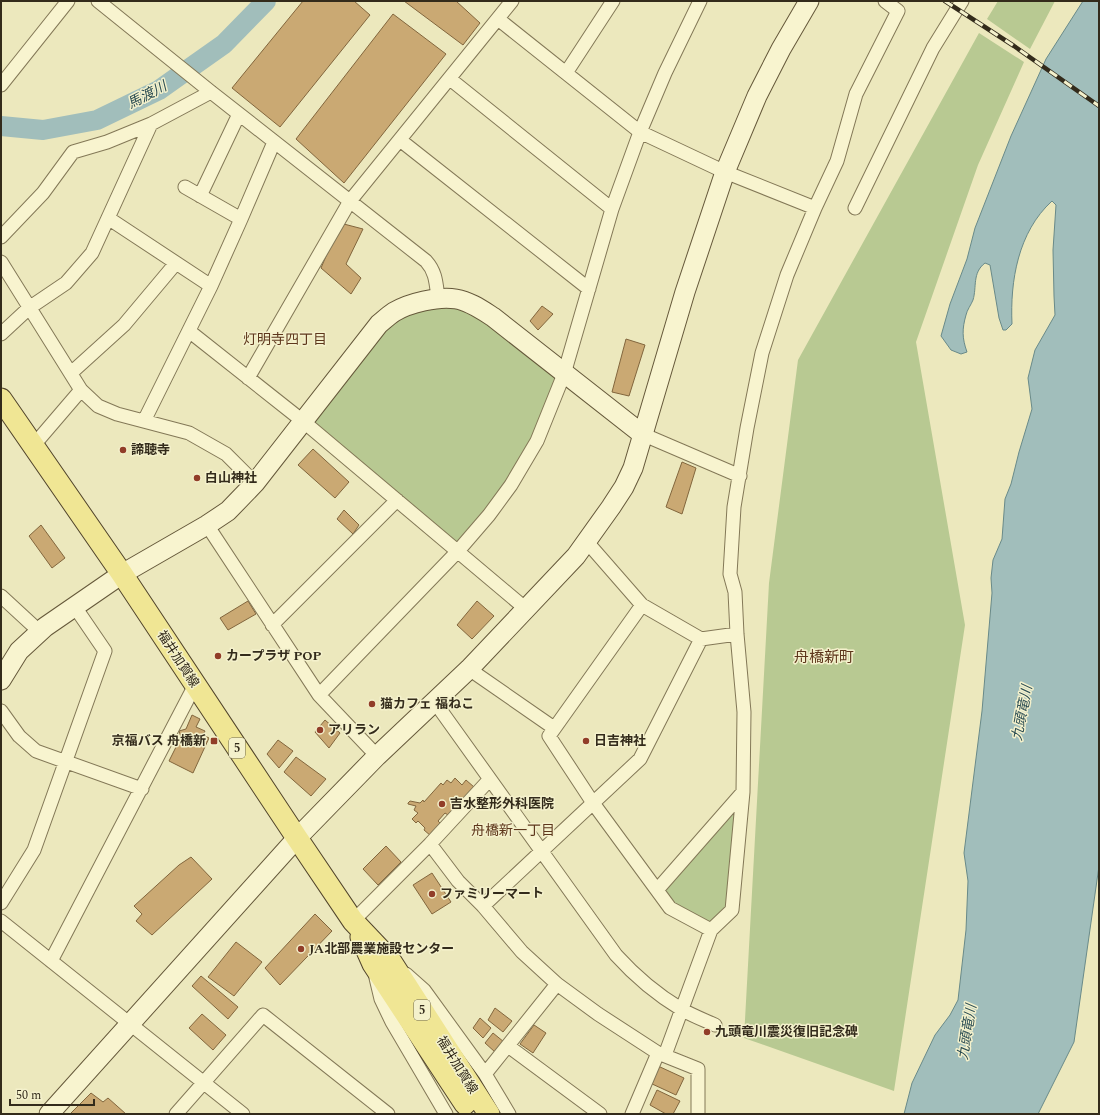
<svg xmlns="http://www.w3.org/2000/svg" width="1100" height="1115" font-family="Spectral,'Noto Sans JP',serif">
<rect width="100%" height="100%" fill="#ece8bd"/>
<!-- green -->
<path fill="#b8c992" d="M 998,1 L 1055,1 L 1030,49 L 987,19 Z
M 979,33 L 1024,62 L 978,165 L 916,342 L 965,625 L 894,1091 L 744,1038 L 769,583 L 798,360 Z
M 435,304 L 465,311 L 480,318 L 564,374 L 537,441 L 458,551 L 306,424 L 379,324 Z
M 742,799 L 730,909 L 711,930 L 657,890 Z"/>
<!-- water -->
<path fill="#a1bebb" stroke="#698a89" d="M 1083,1 L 1099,1 L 1099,866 L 1074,1042 L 1038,1114 L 904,1114 L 912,1083 L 935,1035 L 950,1015 L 958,1000 L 966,930 L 968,881 L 964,853 L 982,711 L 992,593 L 991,578 L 993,560 L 1002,539 L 1005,499 L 1011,484 L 1019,452 L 1032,409 L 1028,378 L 1035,350 L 1055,315 L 1054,296 L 1053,250 L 1056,205 L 1052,201 C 1018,232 1010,281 1012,324 L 1006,330 L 1003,330 L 999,318 L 990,265 L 985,263 C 972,273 977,287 973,300 C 971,305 967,310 966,315 C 962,329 962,338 967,352 L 961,354 L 951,350 L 941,336 L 950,304 L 967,259 L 975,228 L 1011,136 L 1046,59 Z"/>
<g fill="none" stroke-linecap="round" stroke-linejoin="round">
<!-- river -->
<path stroke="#a1bebb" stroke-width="20" d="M 1,126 L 43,130 L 97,120 L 159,90 L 190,68 L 224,44 L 266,1"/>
</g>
<!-- building -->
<path fill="#caa973" stroke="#82663d" d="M 303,1 L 354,1 L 370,15 L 280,127 L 232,88 Z
M 404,1 L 456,1 L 480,23 L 463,45 Z
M 393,14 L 446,54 L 344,183 L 296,139 Z
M 340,223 L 363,229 L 346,264 L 361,278 L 351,294 L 321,268 Z
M 542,306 L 553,314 L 538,330 L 530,321 Z
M 626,339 L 645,345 L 629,396 L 612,392 Z
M 313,449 L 349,482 L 335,498 L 298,465 Z
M 682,462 L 696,468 L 682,514 L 666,507 Z
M 344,510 L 359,525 L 353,534 L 337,519 Z
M 41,525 L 65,558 L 52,568 L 29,536 Z
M 248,601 L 256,614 L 228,630 L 220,618 Z
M 477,601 L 494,616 L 472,639 L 457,625 Z
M 192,715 L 200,719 L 196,727 L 205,731 L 203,735 L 209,738 L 193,773 L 169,761 L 181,737 L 179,731 L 186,729 Z
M 325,720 L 340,733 L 329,748 L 315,732 Z
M 278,740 L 293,751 L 279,768 L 267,754 Z
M 296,757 L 326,779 L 311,796 L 284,772 Z
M 455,778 L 462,785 L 466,780 L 474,787 L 448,815 L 445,813 L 438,821 L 440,823 L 431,836 L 424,830 L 425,828 L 418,821 L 416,823 L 412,819 L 418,813 L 414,810 L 416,806 L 408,804 L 408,803 L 410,801 L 420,803 L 423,800 L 424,802 L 441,783 L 443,785 L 447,780 L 451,783 Z
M 386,846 L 401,862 L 378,885 L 363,869 Z
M 191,857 L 212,879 L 152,935 L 136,921 L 142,914 L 134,906 L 179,865 Z
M 432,873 L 451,902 L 432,914 L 413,885 Z
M 315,914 L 332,931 L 280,985 L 265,968 Z
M 236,942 L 262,962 L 234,996 L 208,977 Z
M 201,976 L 238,1007 L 228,1019 L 192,986 Z
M 495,1008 L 512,1021 L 503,1032 L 488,1020 Z
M 202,1014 L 226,1035 L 213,1050 L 189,1028 Z
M 480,1018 L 491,1028 L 483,1038 L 473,1028 Z
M 534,1025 L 546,1033 L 533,1053 L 520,1044 Z
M 493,1033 L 504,1042 L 495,1052 L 485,1043 Z
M 658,1066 L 684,1078 L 676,1095 L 650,1083 Z
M 657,1090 L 680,1101 L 673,1114 L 666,1114 L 650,1105 Z
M 91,1093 L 103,1102 L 108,1098 L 126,1114 L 70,1114 Z"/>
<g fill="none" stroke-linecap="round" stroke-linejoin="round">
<defs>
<path id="street" d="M 98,1 L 211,92 L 426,261 C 436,272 436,283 438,298
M 498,19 L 640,132 L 725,172 L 815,208
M 566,73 L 613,1
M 450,79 L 612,209
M 1,85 L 68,1
M 400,140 L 589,289
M 185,187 L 241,219
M 200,196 L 239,114
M 855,208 L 933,48 L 962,1
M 108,218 L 211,286
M 1,237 L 43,193 L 73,152 L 107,142 L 151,124 L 211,92
M 1,262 L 81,390 L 98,406 L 117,414 L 189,433 L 226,454 L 255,483
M 189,331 L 304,422 L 526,609
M 1,334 L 29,308 L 66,283 L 92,253 L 151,124
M 71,373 L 124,325 L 176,263
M 248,378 L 350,201 L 512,1
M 144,421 L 211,286 L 241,219 L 274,142
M 642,434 L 740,476
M 33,446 L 81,390
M 207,525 L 319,695 L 377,756
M 587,542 L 642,605 L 701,639 L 737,634
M 1,596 L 40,632
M 642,605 L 549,736 L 593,803 L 670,908 L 711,930
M 272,625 L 397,500
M 469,669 L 554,728
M 319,695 L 458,551 L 489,515 L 511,485 L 537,441 L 564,374 L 612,209 L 640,132 L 665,73 L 700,1
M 434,701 L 616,955 C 635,976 656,994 681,1009 C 691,1015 704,1020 715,1025
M 1,711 L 19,736 L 36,751 L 142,789
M 430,844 L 458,881 L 483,906 L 522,952 L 557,984 L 598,1014 L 658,1053 L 698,1069 L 698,1114
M 657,890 L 743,792
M 1,903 L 34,850 L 105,651 L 75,607
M 483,906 L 640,759 L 701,639
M 1,921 L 243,1114
M 353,921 L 430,844 L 490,779
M 51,961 L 195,685
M 406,974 L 424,990 L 485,1074 L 509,1114
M 376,978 L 381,999 L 392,1022 L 446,1114
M 508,1046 L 600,1114
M 665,1055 L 711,930 L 732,910 L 743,792 L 744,712 L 737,634 L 735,592 L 730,574 L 734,507 L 747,428 L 762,353 L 787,275 L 815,208 L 837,161 L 856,94 L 898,11 L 885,1
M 485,1074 L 557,984
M 176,1114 L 263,1015 L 388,1114
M 632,1114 L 658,1053"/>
<path id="secondary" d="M 1,680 L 19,651 L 45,627 L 122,574 L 207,525 L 228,511 L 255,483 L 379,324 C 384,320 388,316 394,312 C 409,303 438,296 456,299 C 469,301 482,310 493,317 L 642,434
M 49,1114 L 297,838 L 377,756 L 469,669 L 576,556 L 611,507 L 624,487 L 633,468 L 685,292 L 725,172 L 757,96 L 781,49 L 809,1"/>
<path id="primary" d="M 1,399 L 122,574 L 297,838 L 353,921 L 390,960 L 489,1114
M 361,937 L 373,964 L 465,1104"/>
</defs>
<!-- street casing -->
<use href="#street" stroke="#837857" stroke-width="15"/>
<!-- secondary casing -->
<use href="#secondary" stroke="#65583a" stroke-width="21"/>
<!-- primary casing -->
<use href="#primary" stroke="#51442b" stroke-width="23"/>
<!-- street -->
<use href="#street" stroke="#f8f4cf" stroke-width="13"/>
<!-- secondary -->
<use href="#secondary" stroke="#f8f4cf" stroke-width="19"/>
<!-- primary -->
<use href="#primary" stroke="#f0e694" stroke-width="21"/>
<defs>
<path id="rail" d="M 945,1 L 1014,46 L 1099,106"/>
</defs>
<!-- rail casing -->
<use href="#rail" stroke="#332b1b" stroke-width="4.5"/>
<!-- rail -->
<use href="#rail" stroke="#f4f1cc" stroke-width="3" stroke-dasharray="9" stroke-linecap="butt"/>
</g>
<!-- markers -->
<g fill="#913d28" stroke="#f4f1cc" stroke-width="1.5">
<circle cx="123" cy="450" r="4"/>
<circle cx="197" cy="478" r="4"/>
<circle cx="218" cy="656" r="4"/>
<circle cx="372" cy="704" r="4"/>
<circle cx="320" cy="730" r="4"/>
<rect x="210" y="737" width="8" height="8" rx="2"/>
<circle cx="586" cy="741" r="4"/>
<circle cx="442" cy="804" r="4"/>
<circle cx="432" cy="894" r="4"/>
<circle cx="301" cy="949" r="4"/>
<circle cx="707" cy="1032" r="4"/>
</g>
<g text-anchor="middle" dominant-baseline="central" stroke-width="3" stroke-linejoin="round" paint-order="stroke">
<!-- shield labels -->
<g fill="#f4f1cc" stroke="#6d6650" stroke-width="1">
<rect x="229" y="738" width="16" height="20" rx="3"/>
<rect x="414" y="1000" width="16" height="20" rx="3"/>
</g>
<g font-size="12" font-weight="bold" fill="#332b1b">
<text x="237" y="748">5</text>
<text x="422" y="1010">5</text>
</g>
<!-- poi labels -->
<g font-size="13" font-weight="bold" fill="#332b1b" stroke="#f4f1cc" text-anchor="start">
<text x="131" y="450">諦聴寺</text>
<text x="205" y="478">白山神社</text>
<text x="226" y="656">カープラザ POP</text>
<text x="380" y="704">猫カフェ 福ねこ</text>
<text x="328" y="730">アリラン</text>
<text x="206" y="741" text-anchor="end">京福バス 舟橋新</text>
<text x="594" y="741">日吉神社</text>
<text x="450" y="804">吉水整形外科医院</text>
<text x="440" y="894">ファミリーマート</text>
<text x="309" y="949">JA北部農業施設センター</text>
<text x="715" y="1032">九頭竜川震災復旧記念碑</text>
</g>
<!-- street labels -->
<g font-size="13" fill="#332b1b" stroke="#f4f1cc">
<text transform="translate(178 659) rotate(57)">福井加賀線</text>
<text transform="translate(457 1065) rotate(58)">福井加賀線</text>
</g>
<!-- water labels -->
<g font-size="14" font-style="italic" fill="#2b4d53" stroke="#f4f1cc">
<text transform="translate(147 95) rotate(-28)">馬渡川</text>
<text transform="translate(1022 713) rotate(-79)">九頭竜川</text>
<text transform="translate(967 1032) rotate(-81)">九頭竜川</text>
</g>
<!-- neighbourhood labels -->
<g font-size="14" fill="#5e371c" stroke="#f4f1cc">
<text x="285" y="339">灯明寺四丁目</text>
<text x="513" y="830">舟橋新一丁目</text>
</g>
<!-- quarter labels -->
<g font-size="15" fill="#5e371c" stroke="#f4f1cc">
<text x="824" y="657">舟橋新町</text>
</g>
</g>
<!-- border -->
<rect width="1100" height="1115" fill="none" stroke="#332b1b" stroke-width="4"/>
<!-- scale -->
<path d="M10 1099v6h84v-6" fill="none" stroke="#332b1b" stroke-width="2"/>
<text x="16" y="1099" font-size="12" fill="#332b1b" stroke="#f4f1cc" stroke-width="3" paint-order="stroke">50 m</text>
</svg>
